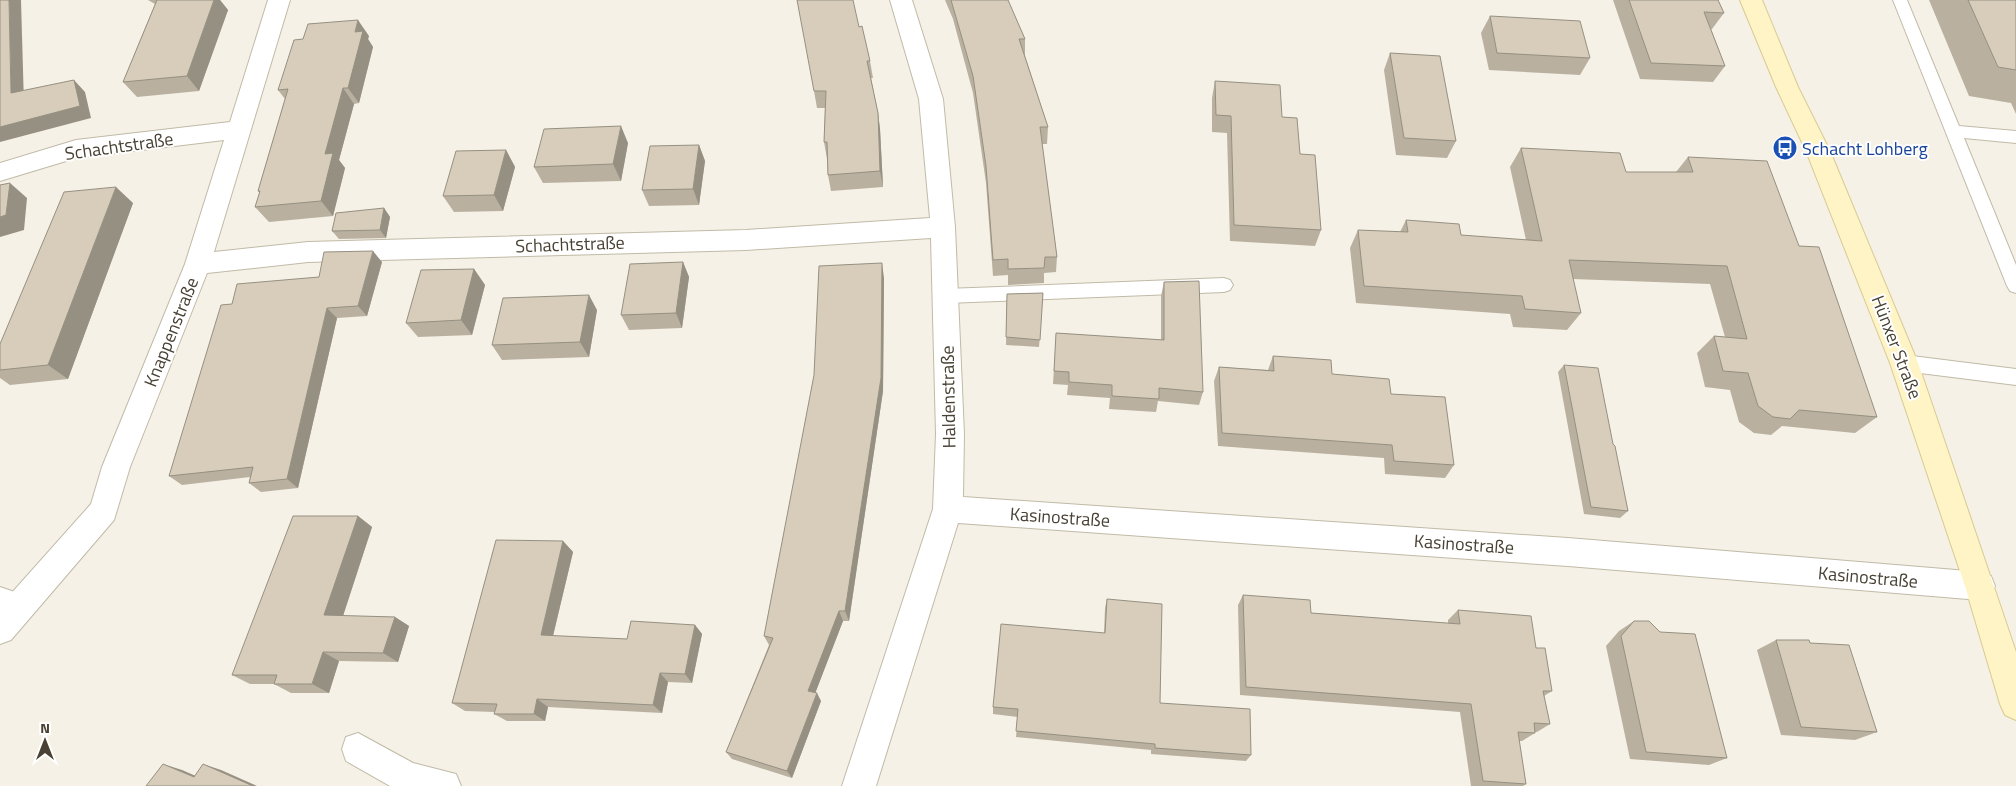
<svg xmlns="http://www.w3.org/2000/svg" width="2016" height="786" font-family="'Titillium Web',sans-serif">
<rect width="100%" height="100%" fill="#f5f1e6"/>
<g fill="none" stroke-linecap="round" stroke-linejoin="round">
<defs>
<path id="service" d="M 1893,0 L 1907,0 L 1959,126 L 2016,131 L 2016,143 L 1964,138 L 2016,265 L 2016,293 L 2010,291 L 2007,286 Z
M 1224,278 L 1230,280 L 1233,285 L 1230,290 L 1224,292 L 946,303 L 940,301 L 937,296 L 940,291 L 946,289 Z
M 1904,355 L 2016,369 L 2016,385 L 1904,371 L 1897,368 L 1895,363 L 1897,358 Z
M 0,587 L 29,597 L 32,604 L 29,611 L 22,614 L 0,607 Z"/>
<path id="minor" d="M 268,0 L 290,0 L 214,252 L 308,242 L 746,230 L 930,218 L 919,99 L 890,0 L 912,0 L 943,99 L 955,227 L 964,434 L 963,497 L 1568,538 L 1980,572 L 1991,576 L 1995,586 L 1991,596 L 1980,600 L 1568,566 L 958,523 L 876,786 L 842,786 L 933,509 L 936,434 L 931,238 L 746,250 L 308,262 L 207,273 L 130,467 L 114,520 L 11,640 L 0,644 L 0,606 L 91,504 L 102,467 L 185,264 L 224,140 L 76,158 L 0,181 L 0,163 L 76,140 L 230,122 Z
M 358,733 L 413,763 L 456,774 L 461,786 L 390,786 L 346,761 L 342,749 L 346,737 Z"/>
<path id="secondary" d="M 1740,0 L 1762,0 L 1798,87 L 1830,151 L 1918,363 L 2016,652 L 2016,720 L 2005,715 L 2000,704 L 1965,586 L 1890,363 L 1806,151 L 1776,87 Z"/>
</defs>
<!-- service casing -->
<use href="#service" stroke="#c1baa7" stroke-width="2"/>
<!-- minor casing -->
<use href="#minor" stroke="#c1baa7" stroke-width="2"/>
<!-- secondary casing -->
<use href="#secondary" stroke="#d8ca91" stroke-width="2"/>
<!-- service -->
<use href="#service" fill="#fff" fill-rule="evenodd"/>
<!-- minor -->
<use href="#minor" fill="#fff" fill-rule="evenodd"/>
<!-- secondary -->
<use href="#secondary" fill="#fff4c5" fill-rule="evenodd"/>
</g>
<!-- wall -->
<path fill="#b9b0a0" d="M 148,0 L 220,0 L 228,10 L 199,91 L 137,97 L 123,82 L 155,4 Z
M 945,0 L 1008,0 L 1025,39 L 1025,56 L 1048,127 L 1047,144 L 1042,144 L 1057,257 L 1056,272 L 1044,273 L 1044,283 L 1008,285 L 1008,275 L 993,276 L 986,183 L 973,93 L 953,19 Z
M 1613,0 L 1718,0 L 1724,13 L 1712,29 L 1711,29 L 1725,66 L 1713,82 L 1640,79 Z
M 1929,0 L 2016,0 L 2016,114 L 2011,103 L 1969,96 Z
M 1490,16 L 1590,58 L 1580,75 L 1489,70 L 1481,33 Z
M 859,27 L 870,61 L 873,78 L 871,78 L 878,113 L 880,129 L 883,187 L 831,191 L 828,175 L 827,159 L 824,142 L 825,108 L 817,108 L 814,91 Z
M 369,36 L 368,39 L 373,47 L 359,103 L 354,104 L 339,160 L 345,168 L 333,216 L 269,222 L 255,207 L 260,193 L 258,191 L 285,99 L 278,90 Z
M 1390,53 L 1456,141 L 1447,158 L 1396,155 L 1384,70 Z
M 1215,81 L 1282,117 L 1300,154 L 1321,230 L 1315,246 L 1230,241 L 1227,133 L 1212,132 L 1212,98 Z
M 628,143 L 621,181 L 543,183 L 534,167 Z
M 699,145 L 705,161 L 699,205 L 649,206 L 642,190 Z
M 1521,148 L 1626,172 L 1676,172 L 1688,157 L 1799,246 L 1877,417 L 1855,433 L 1782,426 L 1771,435 L 1754,433 L 1739,422 L 1730,390 L 1705,387 L 1697,353 L 1714,336 L 1725,337 L 1710,284 L 1573,279 L 1581,313 L 1567,330 L 1513,327 L 1510,314 L 1356,303 L 1350,248 L 1358,230 L 1400,232 L 1406,220 L 1461,235 L 1526,240 L 1510,167 Z
M 506,150 L 515,167 L 503,211 L 454,212 L 443,196 Z
M 133,203 L 68,379 L 10,385 L 0,378 L 0,344 Z
M 384,208 L 390,217 L 386,238 L 339,239 L 332,231 Z
M 382,262 L 367,316 L 337,318 L 298,488 L 261,492 L 249,483 L 250,477 L 182,485 L 169,476 L 232,304 L 319,277 Z
M 683,262 L 689,277 L 682,328 L 629,330 L 621,315 Z
M 474,269 L 485,285 L 472,335 L 418,337 L 406,323 Z
M 884,278 L 883,391 L 849,621 L 843,621 L 815,693 L 821,701 L 792,778 L 732,759 L 726,752 L 769,645 L 764,636 Z
M 1164,282 L 1203,392 L 1199,405 L 1158,401 L 1156,412 L 1109,409 L 1110,398 L 1067,395 L 1068,385 L 1053,384 L 1056,333 L 1161,340 L 1161,296 Z
M 1043,293 L 1039,347 L 1006,345 L 1007,294 Z
M 597,310 L 589,357 L 502,360 L 492,345 Z
M 1273,356 L 1332,374 L 1391,394 L 1454,465 L 1445,478 L 1385,474 L 1384,458 L 1218,446 L 1214,381 L 1219,367 L 1268,370 Z
M 1564,365 L 1628,511 L 1620,518 L 1584,514 L 1558,372 Z
M 358,516 L 372,527 L 343,616 L 395,617 L 409,626 L 398,662 L 339,661 L 329,693 L 291,693 L 274,684 L 250,684 L 232,675 Z
M 563,541 L 573,552 L 553,636 L 627,639 L 695,625 L 702,634 L 692,683 L 668,682 L 662,713 L 548,707 L 545,721 L 507,721 L 494,714 L 495,712 L 465,711 L 452,703 Z
M 1243,595 L 1311,613 L 1448,623 L 1448,620 L 1458,610 L 1536,648 L 1552,691 L 1544,696 L 1550,724 L 1537,732 L 1535,732 L 1535,733 L 1522,741 L 1519,741 L 1526,784 L 1523,786 L 1471,786 L 1460,712 L 1240,695 L 1238,605 Z
M 1107,599 L 1160,703 L 1251,755 L 1246,761 L 1151,754 L 1151,750 L 1016,737 L 1018,717 L 993,714 L 993,707 L 1104,633 L 1105,608 Z
M 1634,621 L 1660,632 L 1727,758 L 1709,765 L 1630,759 L 1606,646 L 1619,631 Z
M 1776,640 L 1810,643 L 1877,732 L 1855,740 L 1781,735 L 1757,650 Z"/>
<!-- shaded-wall -->
<path fill="#969082" d="M 9,0 L 21,0 L 24,105 L 11,93 Z
M 214,0 L 220,0 L 228,10 L 199,91 L 187,76 Z
M 358,20 L 369,36 L 368,39 L 373,47 L 359,103 L 348,88 L 355,32 Z
M 74,80 L 85,92 L 91,118 L 0,142 L 0,127 Z
M 343,88 L 354,104 L 339,160 L 345,168 L 333,216 L 321,201 L 325,154 Z
M 878,113 L 880,129 L 883,187 L 880,171 Z
M 621,126 L 628,143 L 621,181 L 613,164 Z
M 699,145 L 705,161 L 699,205 L 693,189 Z
M 506,150 L 515,167 L 503,211 L 494,195 Z
M 10,183 L 27,198 L 24,230 L 0,237 L 0,217 Z
M 116,187 L 133,203 L 68,379 L 48,365 Z
M 384,208 L 390,217 L 386,238 L 380,230 Z
M 373,251 L 382,262 L 367,316 L 358,306 Z
M 683,262 L 689,277 L 682,328 L 676,313 Z
M 882,263 L 884,278 L 883,391 L 849,621 L 845,611 Z
M 474,269 L 485,285 L 472,335 L 461,320 Z
M 589,295 L 597,310 L 589,357 L 580,342 Z
M 327,308 L 337,318 L 298,488 L 287,479 Z
M 358,516 L 372,527 L 340,625 L 324,615 Z
M 563,541 L 573,552 L 551,644 L 541,635 Z
M 839,611 L 843,621 L 813,699 L 808,691 Z
M 395,617 L 409,626 L 398,662 L 383,653 Z
M 695,625 L 702,634 L 692,683 L 685,674 Z
M 323,652 L 339,661 L 329,693 L 312,684 Z
M 660,673 L 668,682 L 662,713 L 653,705 Z
M 817,693 L 821,701 L 792,778 L 787,771 Z
M 537,699 L 548,707 L 545,721 L 534,714 Z
M 163,764 L 182,770 L 212,783 L 194,777 Z
M 203,764 L 221,770 L 257,786 L 252,786 Z"/>
<!-- building -->
<path fill="#d7cdba" stroke="#969082" d="M 0,0 L 9,0 L 11,93 L 74,80 L 80,106 L 0,127 Z
M 157,0 L 214,0 L 187,76 L 123,82 Z
M 797,0 L 853,0 L 859,27 L 862,26 L 870,61 L 867,61 L 878,113 L 880,171 L 828,175 L 827,142 L 824,142 L 826,91 L 814,91 Z
M 951,0 L 1008,0 L 1025,39 L 1019,39 L 1048,127 L 1040,127 L 1057,257 L 1045,257 L 1044,268 L 1008,269 L 1008,259 L 993,260 L 986,166 L 973,76 Z
M 1629,0 L 1718,0 L 1724,13 L 1704,12 L 1725,66 L 1651,63 Z
M 1968,0 L 2016,0 L 2016,70 L 1998,67 Z
M 1490,16 L 1580,21 L 1590,58 L 1497,53 Z
M 358,20 L 355,32 L 363,31 L 348,88 L 343,88 L 325,154 L 333,153 L 321,201 L 255,207 L 260,191 L 258,191 L 288,89 L 278,90 L 294,40 L 303,39 L 308,24 Z
M 1390,53 L 1440,56 L 1456,141 L 1404,138 Z
M 1215,81 L 1280,85 L 1282,117 L 1297,118 L 1300,154 L 1315,155 L 1321,230 L 1234,225 L 1231,116 L 1216,115 Z
M 621,126 L 613,164 L 534,167 L 544,129 Z
M 699,145 L 693,189 L 642,190 L 650,146 Z
M 1521,148 L 1620,153 L 1626,172 L 1693,172 L 1688,157 L 1767,161 L 1799,246 L 1819,247 L 1877,417 L 1799,410 L 1790,419 L 1773,417 L 1758,406 L 1748,373 L 1723,371 L 1714,336 L 1747,339 L 1727,266 L 1569,260 L 1581,313 L 1525,309 L 1522,296 L 1364,286 L 1358,230 L 1408,232 L 1406,220 L 1459,224 L 1461,235 L 1542,241 Z
M 506,150 L 494,195 L 443,196 L 456,151 Z
M 10,183 L 6,215 L 0,217 L 0,185 Z
M 116,187 L 48,365 L 0,370 L 0,344 L 64,192 Z
M 384,208 L 380,230 L 332,231 L 336,213 Z
M 373,251 L 358,306 L 327,308 L 287,479 L 249,483 L 253,467 L 169,476 L 221,305 L 232,304 L 237,284 L 319,277 L 324,252 Z
M 683,262 L 676,313 L 621,315 L 630,264 Z
M 882,263 L 881,378 L 845,611 L 839,611 L 808,691 L 817,693 L 787,771 L 726,752 L 773,638 L 764,636 L 814,375 L 819,266 Z
M 474,269 L 461,320 L 406,323 L 421,270 Z
M 1199,281 L 1203,392 L 1159,388 L 1159,399 L 1112,396 L 1112,385 L 1069,382 L 1069,372 L 1054,371 L 1056,333 L 1164,340 L 1164,282 Z
M 1043,293 L 1040,340 L 1006,337 L 1007,294 Z
M 589,295 L 580,342 L 492,345 L 503,298 Z
M 1273,356 L 1331,360 L 1332,374 L 1389,379 L 1391,394 L 1445,397 L 1454,465 L 1394,461 L 1392,445 L 1222,433 L 1219,367 L 1274,371 Z
M 1564,365 L 1598,368 L 1613,444 L 1615,446 L 1628,511 L 1591,507 Z
M 293,516 L 358,516 L 324,615 L 395,617 L 383,653 L 323,652 L 312,684 L 274,684 L 277,675 L 232,675 Z
M 496,540 L 563,541 L 541,635 L 627,639 L 631,621 L 695,625 L 685,674 L 660,673 L 653,705 L 537,699 L 534,714 L 494,714 L 497,704 L 452,703 Z
M 1243,595 L 1310,600 L 1311,613 L 1460,624 L 1458,610 L 1531,616 L 1536,648 L 1545,648 L 1552,691 L 1543,691 L 1550,724 L 1534,723 L 1535,733 L 1518,732 L 1526,784 L 1483,781 L 1471,704 L 1246,687 Z
M 1107,599 L 1162,604 L 1160,703 L 1250,709 L 1251,755 L 1155,748 L 1155,744 L 1016,731 L 1018,709 L 993,707 L 1001,624 L 1105,633 Z
M 1634,621 L 1649,621 L 1660,632 L 1695,634 L 1727,758 L 1646,752 L 1621,636 Z
M 1776,640 L 1809,640 L 1810,643 L 1849,645 L 1877,732 L 1801,727 Z
M 163,764 L 194,777 L 203,764 L 253,786 L 146,786 Z"/>
<!-- icons -->
<defs>
<symbol id="bus-disc" viewBox="-11 -11 22 22"><circle r="9.5" fill="#1a4fb4" stroke="#fff"/><path d="M-5-6H5V4H4V6H2V4H-2V6H-4V4H-5ZM-3.5-4V0h7V-4ZM-3.5 1.2v1.5H-2V1.2ZM2 1.2v1.5H3.5V1.2Z" fill="#fff"/></symbol>
</defs>
<g fill-rule="evenodd">
<use href="#bus-disc" x="1771" y="134" width="28" height="28"/>
</g>
<g text-anchor="middle" dominant-baseline="central" stroke-width="4" stroke-linejoin="round" paint-order="stroke">
<!-- street labels -->
<g font-size="18" fill="#484134" stroke="#fff">
<text transform="translate(119 146) rotate(-8)">Schachtstraße</text>
<text transform="translate(570 244) rotate(-2)">Schachtstraße</text>
<text transform="translate(171 332) rotate(-68)">Knappenstraße</text>
<text transform="translate(1897 347) rotate(69)">Hünxer Straße</text>
<text transform="translate(948 397) rotate(-91)">Haldenstraße</text>
<text transform="translate(1060 517) rotate(4)">Kasinostraße</text>
<text transform="translate(1464 544) rotate(4)">Kasinostraße</text>
<text transform="translate(1868 577) rotate(5)">Kasinostraße</text>
</g>
<!-- transit labels -->
<g font-size="18" fill="#164399" stroke="#fff" text-anchor="start">
<text x="1802" y="148">Schacht Lohberg</text>
</g>
</g>
<!-- north arrow -->
<g transform="translate(45 741)" stroke="#ffffff" stroke-width="4" paint-order="stroke">
<path d="M0-4L9 19L0 12L-9 19Z" fill="#484134"/>
<text y="-8" font-size="14" font-weight="bold" text-anchor="middle" fill="#484134">N</text>
</g>
</svg>
